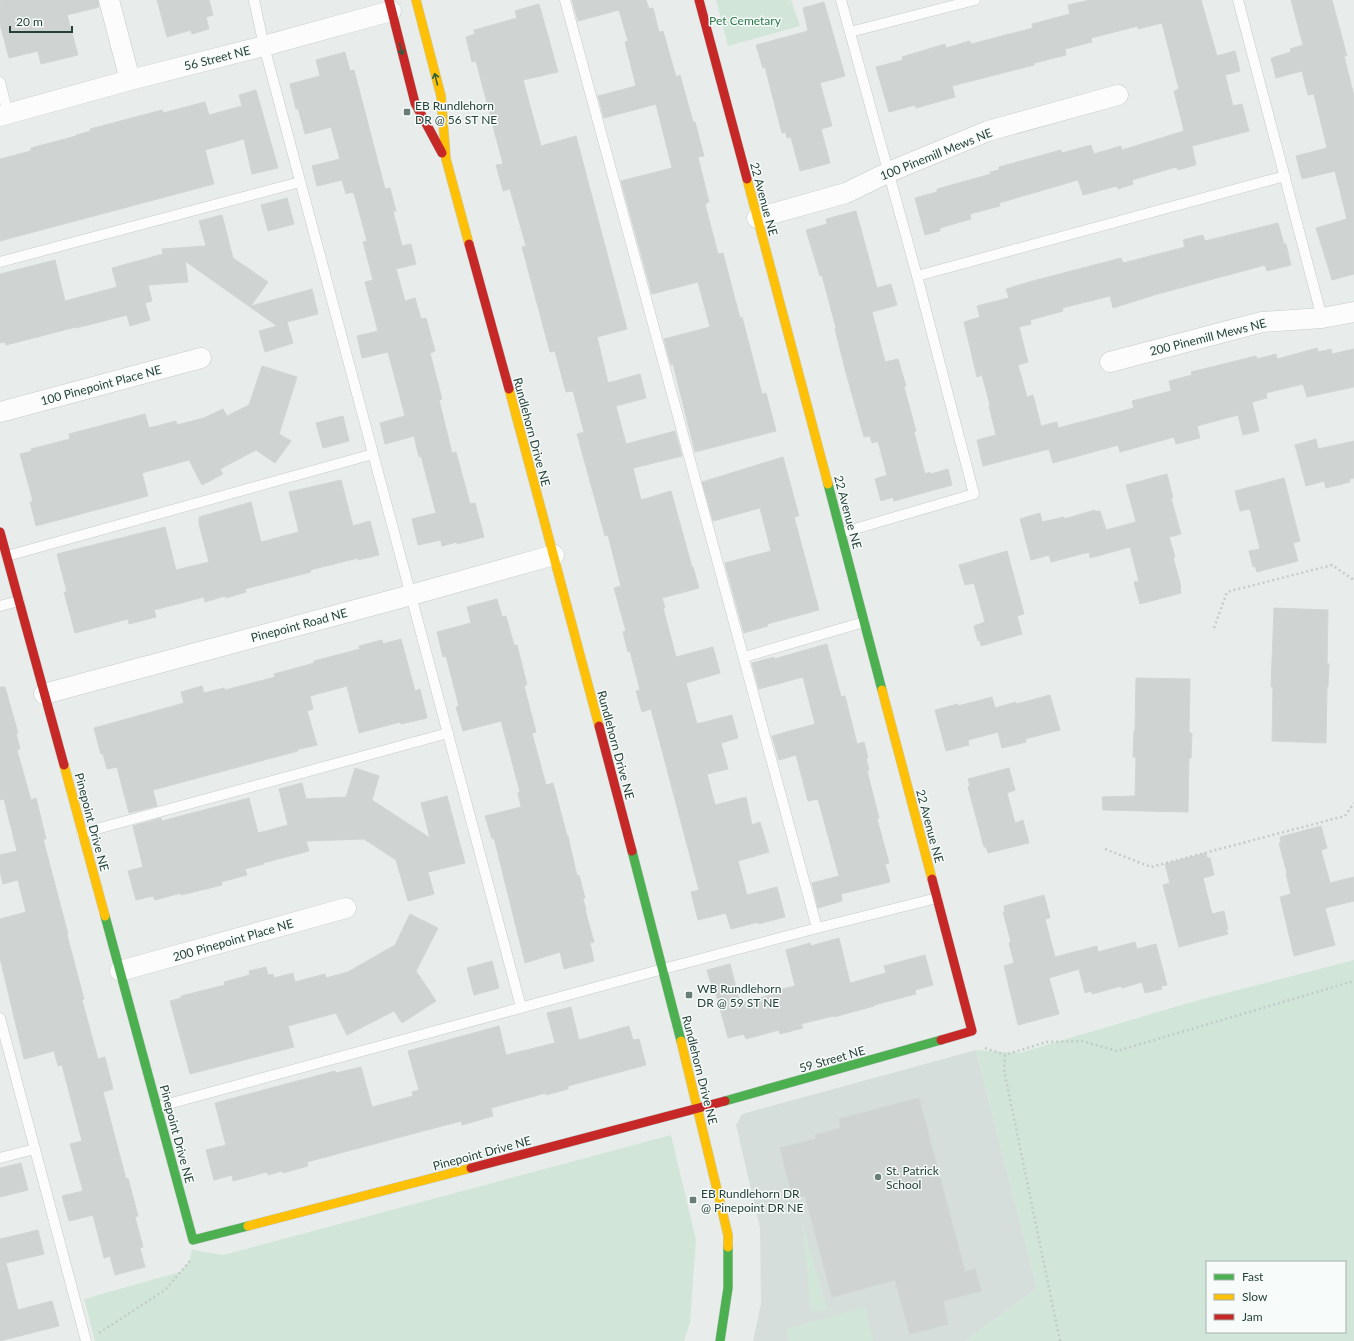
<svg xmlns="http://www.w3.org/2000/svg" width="1354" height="1341" font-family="Lato,sans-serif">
<rect width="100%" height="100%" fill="#e8edeb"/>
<!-- built -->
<path fill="#d6dedb" d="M 976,1050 L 1037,1288 L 965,1341 L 753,1341 L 761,1304 L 760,1228 L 736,1125 L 742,1114 Z"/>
<!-- green -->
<path fill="#d1e6d8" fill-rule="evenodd" d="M 716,0 L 791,0 L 800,26 L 728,46 Z
M 1354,960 L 1354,1341 L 965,1341 L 1037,1288 L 976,1050 L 1019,1053 L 1195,1001 ZM 1207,1262 L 1345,1262 L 1345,1332 L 1207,1332 Z
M 671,1135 L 696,1240 L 690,1323 L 684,1341 L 95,1341 L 84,1299 L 180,1272 L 189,1262 L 192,1249 L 199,1251 L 223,1255 Z
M 802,1222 L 827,1309 L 811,1312 Z
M 865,1307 L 873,1341 L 789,1341 L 786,1329 Z"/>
<!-- building -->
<path fill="#cfd4d2" stroke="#d1d6d4" d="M 0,0 L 98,0 L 99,7 L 67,15 L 78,55 L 41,64 L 38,51 L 9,58 L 0,24 Z
M 157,0 L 209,0 L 213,15 L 206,17 L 209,29 L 192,34 L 191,30 L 167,37 Z
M 572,0 L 646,0 L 649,9 L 653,8 L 659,32 L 663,31 L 676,77 L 680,75 L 693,122 L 695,122 L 704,156 L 698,157 L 709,202 L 705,204 L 718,254 L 723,253 L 740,318 L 742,317 L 762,394 L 766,393 L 776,431 L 695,452 L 673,364 L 671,365 L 664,339 L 710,327 L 698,282 L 652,294 L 621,181 L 672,168 L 656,104 L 604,118 L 598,96 L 636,86 L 625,42 L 628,41 L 619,10 L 578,21 Z
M 1090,0 L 1201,0 L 1217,56 L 1235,51 L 1240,71 L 1225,75 L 1233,106 L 1242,104 L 1249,131 L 1192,146 L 1196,165 L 1178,170 L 1176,167 L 1132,180 L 1133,184 L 1118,189 L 1117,186 L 1083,195 L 1078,180 L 999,203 L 1000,206 L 970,214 L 971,219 L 940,228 L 940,231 L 925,235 L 915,198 L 937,192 L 937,189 L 991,174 L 990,172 L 999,170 L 999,167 L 1061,150 L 1062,153 L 1091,145 L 1094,154 L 1121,146 L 1122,150 L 1184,131 L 1174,91 L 1179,89 L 1162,23 L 1138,29 L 1138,26 L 1091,38 L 1092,42 L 1065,49 L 1066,55 L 1034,63 L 1034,65 L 952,86 L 955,97 L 916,108 L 915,105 L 889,112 L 876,67 L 903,60 L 902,57 L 945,44 L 946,48 L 970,41 L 971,44 L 1033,28 L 1032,24 L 1070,14 L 1068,5 Z
M 1291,0 L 1332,0 L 1347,56 L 1344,56 L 1354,96 L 1354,274 L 1332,280 L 1316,228 L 1347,219 L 1335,171 L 1302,179 L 1296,156 L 1327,148 L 1314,94 L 1308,95 L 1302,71 L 1276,78 L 1271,58 L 1291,52 L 1290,49 L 1303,45 Z
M 824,2 L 845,76 L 820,83 L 832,126 L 821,129 L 830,163 L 800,171 L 791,137 L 787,138 L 786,132 L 782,133 L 765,67 L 763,68 L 756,45 L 808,31 L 803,8 Z
M 539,4 L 558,72 L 523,80 L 541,146 L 576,136 L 627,329 L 597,337 L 608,383 L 640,374 L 646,398 L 616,406 L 626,444 L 675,431 L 682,456 L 633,468 L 641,500 L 671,491 L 692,567 L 693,567 L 699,588 L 662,598 L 665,608 L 663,608 L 676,657 L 713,647 L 720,673 L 686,683 L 697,724 L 732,715 L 738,738 L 721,743 L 728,769 L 707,774 L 715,805 L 746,797 L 752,825 L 760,822 L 769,852 L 738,861 L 747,895 L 777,887 L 785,917 L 758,924 L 758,922 L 731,929 L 726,913 L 698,920 L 691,892 L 699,890 L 651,709 L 642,712 L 636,691 L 640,690 L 630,651 L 628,652 L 623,632 L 626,631 L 614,588 L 621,586 L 608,535 L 605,536 L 577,434 L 584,432 L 573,391 L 566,392 L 555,351 L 550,352 L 522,247 L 526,246 L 510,189 L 503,191 L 496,165 L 503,164 L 476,61 L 472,62 L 466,37 L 475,34 L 474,30 L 517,18 L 515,11 Z
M 345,52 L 350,71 L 354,70 L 385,189 L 390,188 L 396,211 L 393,211 L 402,246 L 411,244 L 416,264 L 396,269 L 405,301 L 415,298 L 421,319 L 426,318 L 435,351 L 430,353 L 442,399 L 439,400 L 452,453 L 456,452 L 470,504 L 475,503 L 484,537 L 457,544 L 457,542 L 442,546 L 441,540 L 418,545 L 412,519 L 436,513 L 421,456 L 419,457 L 414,436 L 385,444 L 380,423 L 405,416 L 388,352 L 362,358 L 357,336 L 378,331 L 365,282 L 373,280 L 363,242 L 367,241 L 354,193 L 352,193 L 352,192 L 346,194 L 342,180 L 317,186 L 312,166 L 340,159 L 331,127 L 305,134 L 298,108 L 296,109 L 290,84 L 320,76 L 316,60 Z
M 256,90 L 278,168 L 252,174 L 244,139 L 205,150 L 214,184 L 0,241 L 0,159 L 31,151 L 31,148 L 76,136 L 76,135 L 91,131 L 90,129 L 162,110 L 163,113 L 205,102 L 209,115 L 242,106 L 239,95 Z
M 287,198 L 294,224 L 268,231 L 261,205 Z
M 856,211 L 877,288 L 891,284 L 897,305 L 872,312 L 885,362 L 898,359 L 906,386 L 904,387 L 916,431 L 914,432 L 925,474 L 930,472 L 931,474 L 948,469 L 952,485 L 894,501 L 893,497 L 881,501 L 875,479 L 887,475 L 878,441 L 872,443 L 870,436 L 864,437 L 846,373 L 835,329 L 836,328 L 822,275 L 820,276 L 806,230 L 827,224 L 826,219 Z
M 222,215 L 233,258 L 268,282 L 251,306 L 312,289 L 318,314 L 287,322 L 293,343 L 265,352 L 259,331 L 277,326 L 185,261 L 188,282 L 148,285 L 152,301 L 145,303 L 150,320 L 130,326 L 127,315 L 76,328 L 76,327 L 6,345 L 5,342 L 0,343 L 0,274 L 55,260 L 65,301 L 117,287 L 112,268 L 163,254 L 162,249 L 206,246 L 199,221 Z
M 1278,223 L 1284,244 L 1286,244 L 1291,265 L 1267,271 L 1265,265 L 1154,295 L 1113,308 L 1110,296 L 1062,308 L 1063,311 L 1030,320 L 1031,324 L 1019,327 L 1028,362 L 1018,365 L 1027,397 L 1033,395 L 1041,426 L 1057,422 L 1058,428 L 1134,408 L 1132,401 L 1171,391 L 1169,381 L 1192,375 L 1191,372 L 1256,356 L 1257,359 L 1276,354 L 1277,359 L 1317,348 L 1318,352 L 1331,349 L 1332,354 L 1354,349 L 1354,387 L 1307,397 L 1303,384 L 1266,393 L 1267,398 L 1252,402 L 1259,431 L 1243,435 L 1238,415 L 1197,426 L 1200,438 L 1176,444 L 1174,437 L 1120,452 L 1118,445 L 1053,463 L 1049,449 L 983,466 L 977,440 L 996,435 L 989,406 L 990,405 L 982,375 L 977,377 L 964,322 L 980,317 L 977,306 L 1009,298 L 1006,289 L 1029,282 L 1121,258 L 1123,263 L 1185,247 L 1183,240 L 1203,235 L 1205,241 Z
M 262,366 L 297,377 L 279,434 L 291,441 L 275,463 L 256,450 L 220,469 L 223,474 L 202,485 L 189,460 L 142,473 L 148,496 L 36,526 L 30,502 L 33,501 L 20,454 L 32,451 L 31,449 L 70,439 L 69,434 L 145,414 L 149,428 L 176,421 L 177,425 L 204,418 L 223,409 L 227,416 L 249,405 Z
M 343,416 L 349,441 L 323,448 L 316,423 Z
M 1316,439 L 1318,449 L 1354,441 L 1354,478 L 1349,479 L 1350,482 L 1326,488 L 1324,481 L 1306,486 L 1295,445 Z
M 783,457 L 799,516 L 794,517 L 819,610 L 767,624 L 768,626 L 744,633 L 725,563 L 771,551 L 760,508 L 713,521 L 702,482 Z
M 1167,474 L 1173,498 L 1171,498 L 1181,534 L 1169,537 L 1175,557 L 1173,557 L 1181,587 L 1180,588 L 1181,593 L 1140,604 L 1134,582 L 1139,581 L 1130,547 L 1090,558 L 1089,552 L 1051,562 L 1049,555 L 1031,560 L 1020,519 L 1040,513 L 1042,522 L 1064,517 L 1064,519 L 1095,510 L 1095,512 L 1100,511 L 1106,530 L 1136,522 L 1126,485 Z
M 1284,478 L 1300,541 L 1293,543 L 1298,561 L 1257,572 L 1255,566 L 1253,567 L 1249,551 L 1260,549 L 1250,509 L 1240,511 L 1235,491 Z
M 341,480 L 353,526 L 370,521 L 379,555 L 358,560 L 358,558 L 310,570 L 311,572 L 245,589 L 246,592 L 226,598 L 225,596 L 205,602 L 204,597 L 154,610 L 156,617 L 129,624 L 128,619 L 75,633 L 64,592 L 67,592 L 57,554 L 165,527 L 176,570 L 209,562 L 199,524 L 199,517 L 251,502 L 261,542 L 299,532 L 289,492 Z
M 1007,551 L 1024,614 L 1017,616 L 1022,634 L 981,646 L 980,640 L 978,641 L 974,626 L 985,622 L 974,583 L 965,585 L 959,565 Z
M 497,599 L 502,617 L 506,616 L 514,645 L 517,645 L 527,685 L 524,686 L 536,732 L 532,733 L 546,785 L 553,783 L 567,836 L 568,836 L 577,876 L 579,875 L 585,898 L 583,899 L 586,910 L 585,910 L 594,942 L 590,943 L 594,961 L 564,969 L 560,952 L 525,963 L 494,838 L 492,839 L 485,816 L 521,807 L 518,793 L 520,792 L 501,721 L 463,731 L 456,707 L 459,706 L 446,656 L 443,657 L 437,632 L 471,623 L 467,607 Z
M 1274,608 L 1328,610 L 1327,664 L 1329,664 L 1328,687 L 1327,687 L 1326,743 L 1272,741 L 1273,687 L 1271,687 Z
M 401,639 L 415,691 L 420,689 L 427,718 L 401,724 L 400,722 L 359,733 L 347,686 L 310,696 L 313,709 L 307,711 L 317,745 L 295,750 L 298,751 L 153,790 L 157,806 L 129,813 L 117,767 L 107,769 L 103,754 L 101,754 L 94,728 L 184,703 L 181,692 L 202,686 L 204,693 L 224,688 L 225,690 L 275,677 L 274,674 L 314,663 L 314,661 L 360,649 L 359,646 L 382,640 L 383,644 Z
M 827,644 L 841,697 L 845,696 L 857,744 L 864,742 L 868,758 L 866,758 L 869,770 L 867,771 L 879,818 L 877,819 L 889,863 L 885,864 L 890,882 L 841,894 L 842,901 L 818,908 L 812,883 L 839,876 L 818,799 L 808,801 L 796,755 L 779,760 L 772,736 L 815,724 L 803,677 L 759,689 L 752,663 L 774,657 L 774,659 Z
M 1136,678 L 1190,679 L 1189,733 L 1192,733 L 1191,758 L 1189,758 L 1188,812 L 1103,810 L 1102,797 L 1135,796 L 1136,757 L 1133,757 L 1134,731 L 1135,731 Z
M 0,687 L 5,687 L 18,733 L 16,733 L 20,749 L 17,750 L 31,800 L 36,798 L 46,839 L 43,839 L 68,934 L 67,935 L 84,999 L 82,1000 L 98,1059 L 105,1057 L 113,1089 L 103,1092 L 126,1179 L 128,1178 L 138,1216 L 135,1217 L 143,1247 L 140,1248 L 145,1267 L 115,1275 L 110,1256 L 104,1258 L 93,1215 L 69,1221 L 62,1196 L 83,1191 L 70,1144 L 82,1141 L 62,1065 L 58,1066 L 54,1051 L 24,1059 L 0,958 L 0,919 L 26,912 L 18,880 L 3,884 L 0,872 L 0,855 L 17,851 L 4,799 L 0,800 Z
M 1050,695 L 1060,730 L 1025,739 L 1026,742 L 1002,748 L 998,732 L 968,740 L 969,745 L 946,751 L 935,710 L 958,704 L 958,706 L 992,697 L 995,708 L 1016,702 L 1016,704 Z
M 355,768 L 379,776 L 372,800 L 430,838 L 421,803 L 447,796 L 465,863 L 428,872 L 434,894 L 408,901 L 396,860 L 364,839 L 306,841 L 309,851 L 263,863 L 264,864 L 245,869 L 247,875 L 221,882 L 222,885 L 181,895 L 181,893 L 155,900 L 153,896 L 136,900 L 128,871 L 143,867 L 133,826 L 161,818 L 162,821 L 249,798 L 258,833 L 288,825 L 279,789 L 302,783 L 306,799 L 346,797 Z
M 1009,768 L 1015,790 L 1007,793 L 1015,823 L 1023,820 L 1029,843 L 988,853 L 986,847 L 984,847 L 968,787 L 970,786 L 968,779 Z
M 1321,826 L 1327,848 L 1321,850 L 1330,883 L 1354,877 L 1354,901 L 1325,908 L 1335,945 L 1294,956 L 1280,897 L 1291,894 L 1286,874 L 1287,873 L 1279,843 L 1281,843 L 1280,837 Z
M 1206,853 L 1207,858 L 1210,858 L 1214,875 L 1203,878 L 1212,914 L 1224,911 L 1228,929 L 1226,930 L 1228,934 L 1179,947 L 1163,885 L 1170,883 L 1165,864 Z
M 1044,895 L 1050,918 L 1045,919 L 1055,957 L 1097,946 L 1098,952 L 1135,942 L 1137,949 L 1156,944 L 1167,985 L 1161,986 L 1162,989 L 1145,993 L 1142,982 L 1122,988 L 1121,986 L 1092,994 L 1091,991 L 1085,993 L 1079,969 L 1049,978 L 1059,1014 L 1018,1025 L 1004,966 L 1014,963 L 1009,943 L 1011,942 L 1003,912 L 1005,912 L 1004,906 Z
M 410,914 L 438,928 L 416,971 L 436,1001 L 402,1023 L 394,1011 L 347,1035 L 336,1013 L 288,1026 L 294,1047 L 190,1074 L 170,1001 L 181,998 L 181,996 L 225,985 L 224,982 L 250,975 L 249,971 L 266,967 L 268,975 L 273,974 L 274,978 L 293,973 L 295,982 L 325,974 L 326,978 L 348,972 L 395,945 Z
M 839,938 L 850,983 L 886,973 L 884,966 L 925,955 L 933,985 L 915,990 L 916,994 L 874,1005 L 874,1006 L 834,1017 L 833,1016 L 801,1024 L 803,1028 L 780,1034 L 779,1030 L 746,1039 L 744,1034 L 728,1038 L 716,994 L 714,994 L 707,970 L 730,964 L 740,1003 L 774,994 L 774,991 L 795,986 L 786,950 L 810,943 L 811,946 Z
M 492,961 L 499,988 L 474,995 L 467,968 Z
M 571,1007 L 579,1040 L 629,1026 L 633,1040 L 639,1039 L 646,1065 L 568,1086 L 568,1089 L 546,1095 L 546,1093 L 491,1108 L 493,1116 L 462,1125 L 461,1121 L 344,1152 L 307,1162 L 308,1166 L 283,1173 L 282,1171 L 268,1175 L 267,1172 L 233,1181 L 232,1175 L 214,1180 L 206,1150 L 226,1145 L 215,1103 L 316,1076 L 335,1071 L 336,1073 L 361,1067 L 372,1107 L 413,1096 L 412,1092 L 419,1090 L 408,1051 L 499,1026 L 506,1055 L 555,1043 L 547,1013 Z
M 919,1098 L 965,1272 L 975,1269 L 981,1291 L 943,1301 L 948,1324 L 910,1334 L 895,1280 L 832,1297 L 805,1196 L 793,1199 L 780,1148 L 816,1139 L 815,1135 L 841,1128 L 839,1119 Z
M 21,1163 L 28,1190 L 0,1197 L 0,1168 Z
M 38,1230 L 44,1254 L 6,1263 L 18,1310 L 52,1301 L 59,1326 L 0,1341 L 0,1239 Z"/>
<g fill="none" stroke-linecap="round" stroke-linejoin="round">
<defs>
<path id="lane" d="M 254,0 L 264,46 L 521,1007
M 841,0 L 917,276
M 1238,0 L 1322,318
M 850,32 L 975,0
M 0,82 L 8,114
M 0,262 L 300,182
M 841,533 L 974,494 L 917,276 L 1285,176
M 7,556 L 373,454
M 0,606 L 19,601
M 744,657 L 864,622
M 82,833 L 448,733
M 817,928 L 937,898
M 0,1018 L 86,1341
M 157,1107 L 663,969 L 817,928 L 565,0
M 0,1158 L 35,1149"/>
<path id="street" d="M 109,0 L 130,80
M 0,116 L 130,80 L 264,46 L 391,11
M 757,218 L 846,193 L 889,172 L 988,131 L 1118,95
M 1110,362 L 1262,322 L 1322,318 L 1354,312
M 0,412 L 201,358
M 44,694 L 411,595 L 554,555
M 120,971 L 346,908"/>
<path id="fast" d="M 828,484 L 882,690
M 632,851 L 681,1041
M 105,916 L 193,1240 L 248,1226
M 725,1101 L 941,1040
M 720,1341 L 728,1288 L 728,1247"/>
<path id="slow" d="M 416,0 L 441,96 L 446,159 L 469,244
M 747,179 L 828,484
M 509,389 L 599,726
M 882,690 L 932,879
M 64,765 L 105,916
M 681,1041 L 728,1235 L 728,1247
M 248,1226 L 471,1168"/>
<path id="jam" d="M 389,0 L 415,103 L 442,153
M 699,0 L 747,179
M 469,244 L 509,389
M 0,532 L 64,765
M 599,726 L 632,851
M 932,879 L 972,1031 L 941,1040
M 471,1168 L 725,1101"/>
</defs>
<!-- lane casing -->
<use href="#lane" stroke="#c5cac8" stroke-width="11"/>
<!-- street casing -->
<use href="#street" stroke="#c5cac8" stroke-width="21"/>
<!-- fast casing -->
<use href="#fast" stroke="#c3cbc8" stroke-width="10"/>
<!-- slow casing -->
<use href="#slow" stroke="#c3cbc8" stroke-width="10"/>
<!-- jam casing -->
<use href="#jam" stroke="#c3cbc8" stroke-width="10"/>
<!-- path -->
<path stroke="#c3ccca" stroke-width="2.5" stroke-dasharray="2 3" stroke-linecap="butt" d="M 1214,628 L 1227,592 L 1332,565 L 1354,580
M 1105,849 L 1151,867 L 1345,816 L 1354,803
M 985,1048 L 1005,1055
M 99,1333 L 165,1290 L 190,1261
M 1060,1341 L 1004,1070 L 1005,1055 L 1046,1042 L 1082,1041 L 1117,1051 L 1354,981"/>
<!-- lane -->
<use href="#lane" stroke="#fcfcfc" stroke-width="10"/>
<!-- street -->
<use href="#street" stroke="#fcfcfc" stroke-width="20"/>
<!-- fast -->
<use href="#fast" stroke="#4caf50" stroke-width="9"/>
<!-- slow -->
<use href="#slow" stroke="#ffc107" stroke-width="9"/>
<!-- jam -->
<use href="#jam" stroke="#c62828" stroke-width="9"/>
</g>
<!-- one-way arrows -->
<defs><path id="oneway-shaft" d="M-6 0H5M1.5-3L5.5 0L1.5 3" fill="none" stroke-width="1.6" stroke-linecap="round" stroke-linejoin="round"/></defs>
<g stroke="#2e5d40">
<use href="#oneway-shaft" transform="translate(401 49) rotate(76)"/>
<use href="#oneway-shaft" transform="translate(436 79) rotate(-104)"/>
</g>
<!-- markers -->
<g fill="#697e78" stroke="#f7fbf9" stroke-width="1.5">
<rect x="403" y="108" width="8" height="8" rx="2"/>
<rect x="685" y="991" width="8" height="8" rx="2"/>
<circle cx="878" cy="1177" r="4"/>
<rect x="689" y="1196" width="8" height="8" rx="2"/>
</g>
<g text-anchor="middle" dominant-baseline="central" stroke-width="3" stroke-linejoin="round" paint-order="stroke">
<!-- park labels -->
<g font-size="12" fill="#2d7a4b" stroke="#f7fbf9">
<text x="745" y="20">Pet Cemetary</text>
</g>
<!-- street labels -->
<g font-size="12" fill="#24423a" stroke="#f7fbf9">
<text transform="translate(217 58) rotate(-14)">56 Street NE</text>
<text transform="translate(936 154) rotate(-22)">100 Pinemill Mews NE</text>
<text transform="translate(764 199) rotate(75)">22 Avenue NE</text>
<text transform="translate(1208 337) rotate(-14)">200 Pinemill Mews NE</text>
<text transform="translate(101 385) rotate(-15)">100 Pinepoint Place NE</text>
<text transform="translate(532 432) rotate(75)">Rundlehorn Drive NE</text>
<text transform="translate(848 512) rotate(75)">22 Avenue NE</text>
<text transform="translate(299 625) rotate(-15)">Pinepoint Road NE</text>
<text transform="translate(616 745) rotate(75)">Rundlehorn Drive NE</text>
<text transform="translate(92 822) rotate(75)">Pinepoint Drive NE</text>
<text transform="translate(930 826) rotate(75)">22 Avenue NE</text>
<text transform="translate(233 940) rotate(-16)">200 Pinepoint Place NE</text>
<text transform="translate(832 1059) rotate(-16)">59 Street NE</text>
<text transform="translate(700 1070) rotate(76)">Rundlehorn Drive NE</text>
<text transform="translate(177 1134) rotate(75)">Pinepoint Drive NE</text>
<text transform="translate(482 1153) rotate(-15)">Pinepoint Drive NE</text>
</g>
<!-- poi labels -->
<g font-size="12" fill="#24423a" stroke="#f7fbf9" text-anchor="start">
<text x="415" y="105">EB Rundlehorn<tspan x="415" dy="14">DR @ 56 ST NE</tspan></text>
<text x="697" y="988">WB Rundlehorn<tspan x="697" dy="14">DR @ 59 ST NE</tspan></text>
<text x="886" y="1170">St. Patrick<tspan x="886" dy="14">School</tspan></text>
<text x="701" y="1193">EB Rundlehorn DR<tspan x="701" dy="14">@ Pinepoint DR NE</tspan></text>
</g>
</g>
<!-- legend -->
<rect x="1206" y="1261" width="140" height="72" fill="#f7fbf9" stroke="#a3b1ad"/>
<rect x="1214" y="1274" width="20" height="6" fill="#4caf50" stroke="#a3b1ad"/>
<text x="1242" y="1281" font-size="12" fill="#24423a">Fast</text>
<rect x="1214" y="1294" width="20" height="6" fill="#ffc107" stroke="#a3b1ad"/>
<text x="1242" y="1301" font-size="12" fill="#24423a">Slow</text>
<rect x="1214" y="1314" width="20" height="6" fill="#c62828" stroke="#a3b1ad"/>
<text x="1242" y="1321" font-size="12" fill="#24423a">Jam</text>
<!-- scale -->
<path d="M10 26v6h62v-6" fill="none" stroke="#24423a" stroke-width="2"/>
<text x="16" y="26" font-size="12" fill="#24423a" stroke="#f7fbf9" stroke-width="3" paint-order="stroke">20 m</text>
</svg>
